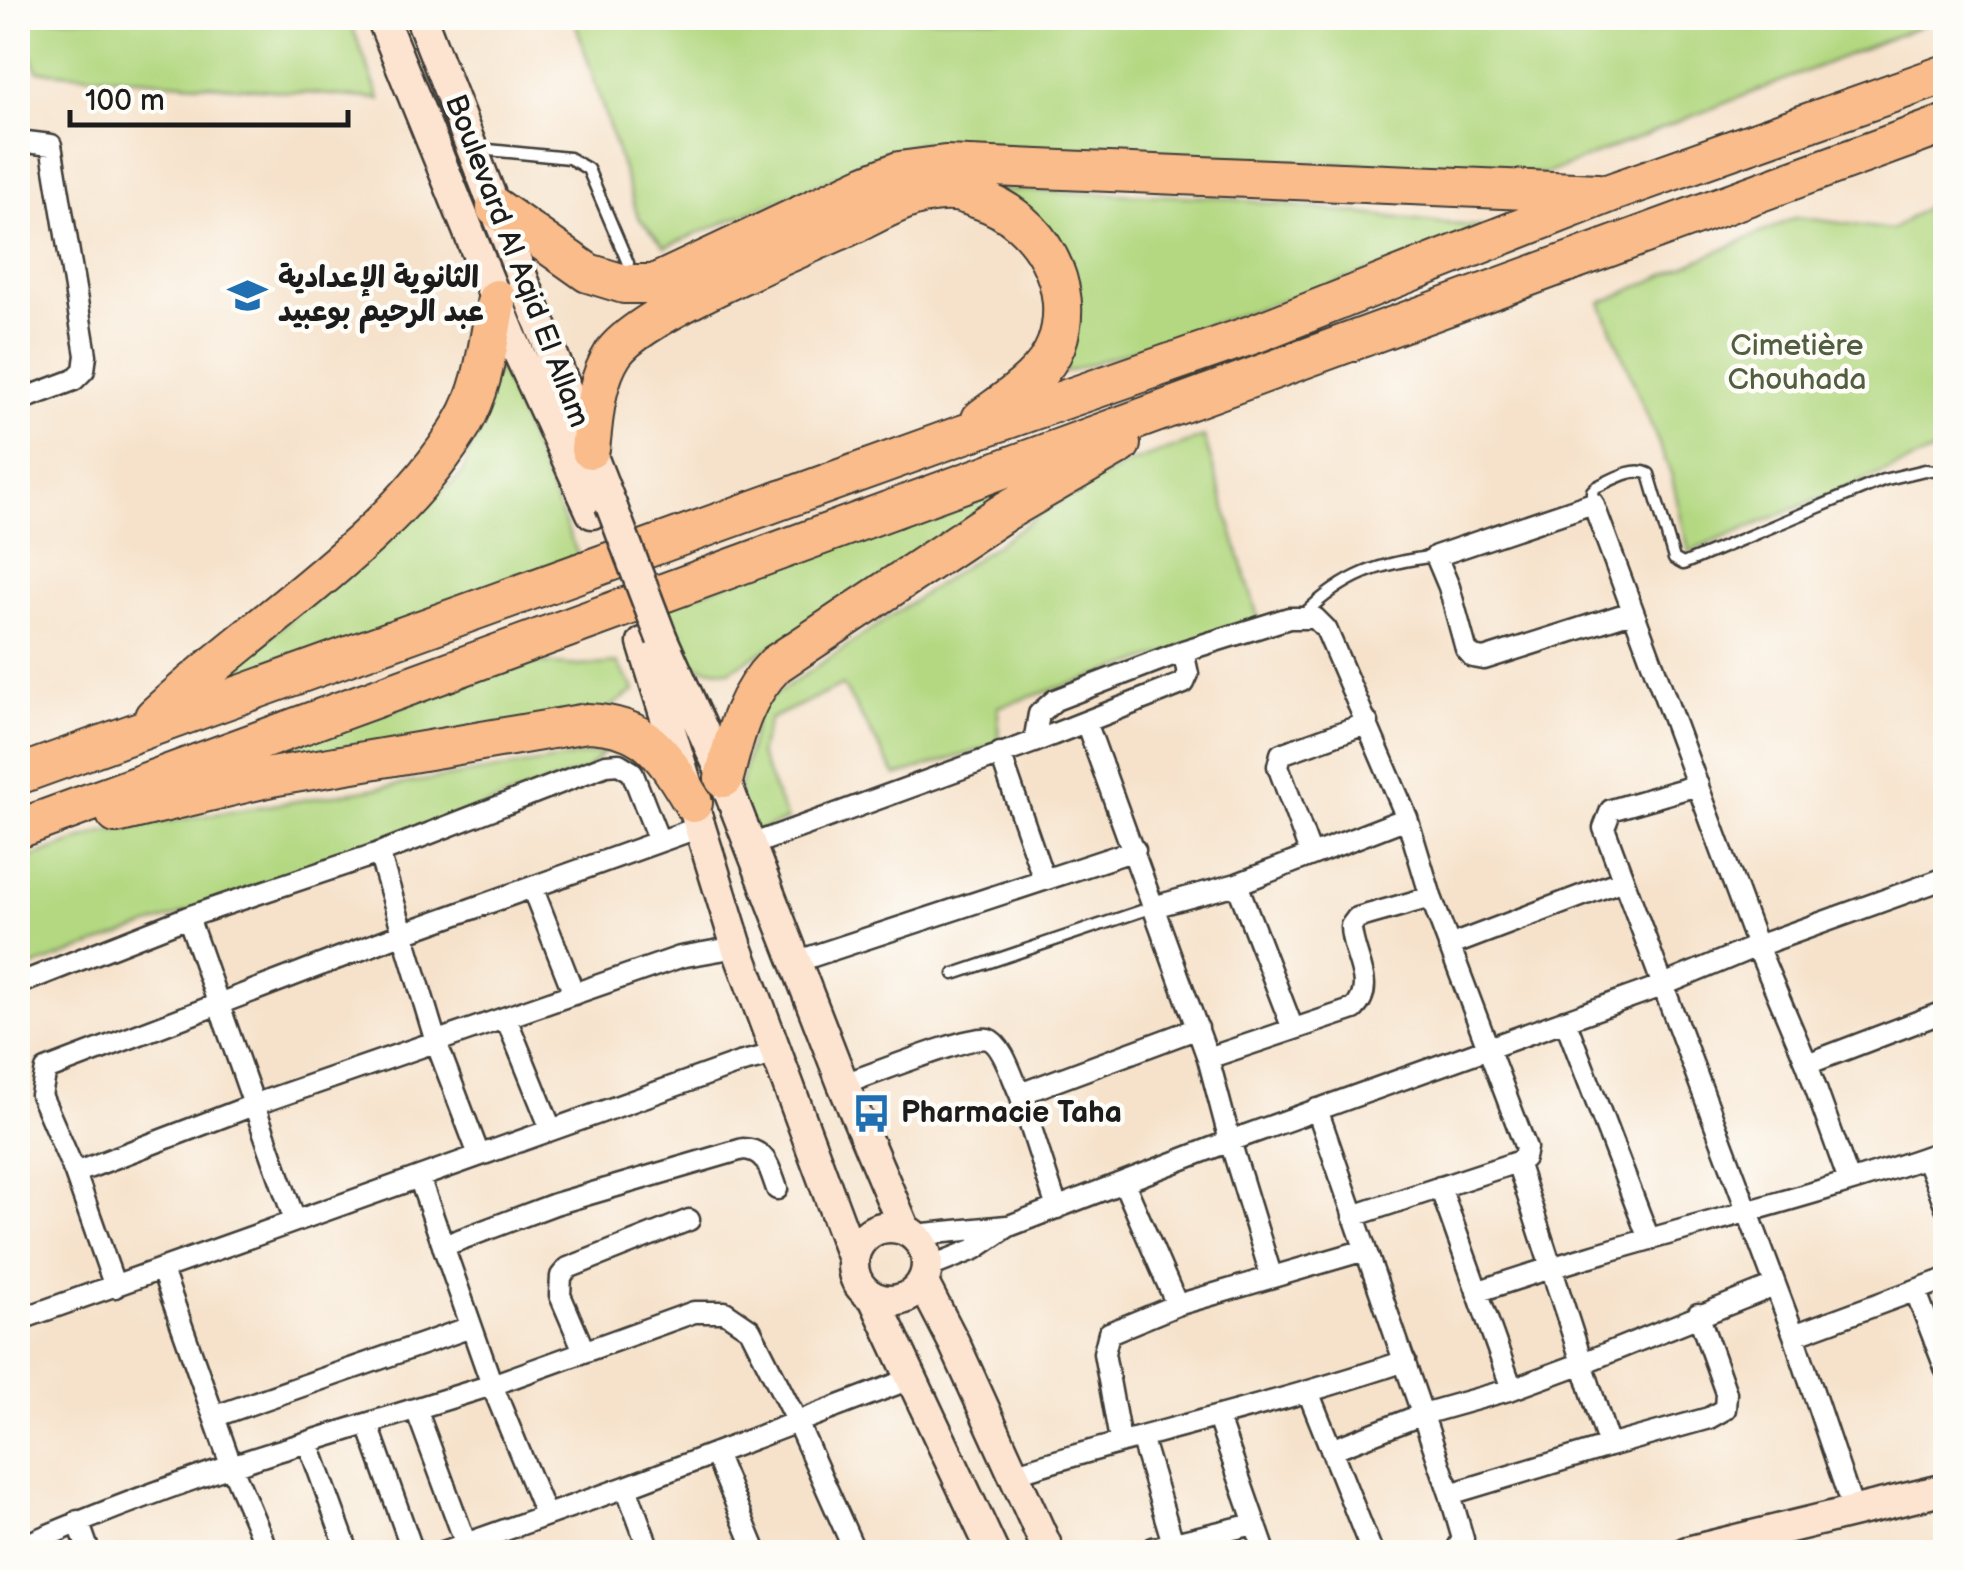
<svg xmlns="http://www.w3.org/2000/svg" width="1963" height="1570" font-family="'Balsamiq Sans','Playpen Sans Arabic',sans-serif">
<rect width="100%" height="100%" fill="#fdfcf7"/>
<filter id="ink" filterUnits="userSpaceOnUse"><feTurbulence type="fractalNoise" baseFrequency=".01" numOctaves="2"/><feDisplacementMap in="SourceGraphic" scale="20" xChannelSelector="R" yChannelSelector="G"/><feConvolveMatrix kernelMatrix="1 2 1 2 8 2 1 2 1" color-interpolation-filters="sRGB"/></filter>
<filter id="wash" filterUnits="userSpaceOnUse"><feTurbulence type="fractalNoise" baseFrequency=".0048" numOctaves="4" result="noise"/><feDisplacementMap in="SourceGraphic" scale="40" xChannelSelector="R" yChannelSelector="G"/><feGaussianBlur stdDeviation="2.25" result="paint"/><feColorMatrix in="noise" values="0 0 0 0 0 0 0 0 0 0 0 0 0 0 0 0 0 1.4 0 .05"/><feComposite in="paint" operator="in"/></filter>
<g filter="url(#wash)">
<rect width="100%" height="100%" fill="#f6e2cb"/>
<!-- green -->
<path fill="#b3d881" stroke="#687a4e" stroke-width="2.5" d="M 18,18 L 349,18 L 380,99 L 38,71 L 18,26 Z
M 574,18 L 1941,18 L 1546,174 L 918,143 L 665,247 L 638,217 Z
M 998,190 L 1213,197 L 1497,229 L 1064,373 L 1078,298 L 1062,244 Z
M 1945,194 L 1945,447 L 1689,552 L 1671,474 L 1601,303 L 1797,217 L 1892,230 Z
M 498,363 L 580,560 L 229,686 L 222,677 L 462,474 Z
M 1204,437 L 1260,624 L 998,707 L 999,744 L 896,776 L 843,685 L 770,719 L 759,754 L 787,820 L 753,833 L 738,796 L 759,706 L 1079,488 L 1132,462 Z
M 1044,470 L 836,609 L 729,671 L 691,666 L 665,605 Z
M 529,662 L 580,666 L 617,663 L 635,690 L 596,717 L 182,781 Z
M 605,752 L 586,770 L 18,972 L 18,862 L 102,832 Z"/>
</g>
<g filter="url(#ink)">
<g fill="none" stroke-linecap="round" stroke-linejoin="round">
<defs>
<path id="lane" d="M 479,149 L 569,158 L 588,169 L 628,263
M 1592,502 L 1592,491 L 1596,487 C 1612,480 1633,466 1649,474 L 1674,559 L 1683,564 L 1883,480 L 1925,470 L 1946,472
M 1304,614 C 1346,574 1379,563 1436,556
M 954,974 L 1153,907"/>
<path id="street" d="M 18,141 L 51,145 L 86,355 L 84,370 L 74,380 L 18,401
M 18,358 L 23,399
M 1632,612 L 1484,659 L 1473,657 L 1466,649 L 1449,587 L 1436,556 L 1593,503 L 1757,946 L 1807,1064 L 1849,1181
M 1086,722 L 1208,1058 L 1230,1141 L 1271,1275
M 1034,742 L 1184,683 L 1188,674 L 1183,651
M 1000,753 L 1044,880
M 1698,785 L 1611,810 L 1604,828 L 1794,1335 L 1854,1513
M 748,846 L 1034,742 L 1039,714 L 1055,700 L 1183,651 L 1289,618 L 1315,618 L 1326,629 L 1407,818 L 1431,897 L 1526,1148 L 1524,1158 L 1517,1162 L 1353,1216
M 379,853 L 606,765 L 619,764 L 632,772 L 659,841
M 1311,855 L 1278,766 L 1281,754 L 1368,723
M 1237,884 L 1293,1029
M 532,887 L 574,994
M 1153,907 L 1237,884 L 1407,818
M 188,917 L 295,1221
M 1449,946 L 1623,880
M 795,962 L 1135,850
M 18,984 L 188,917 L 379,853 L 436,1042 L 479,1155
M 506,1018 L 551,1129
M 1565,1020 L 1649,1239
M 1208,1058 L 1354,1009 C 1378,985 1351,955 1351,926 L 1357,918 L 1431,897
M 1807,1064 L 1946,1011
M 843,1084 C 867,1077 971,1034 988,1039 C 1003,1044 1013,1080 1020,1094 L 1198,1028
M 1020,1094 L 1057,1208
M 1317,1109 L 1450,1494 L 1463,1539 L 1455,1552
M 1926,1157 L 1946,1207
M 75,1173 L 41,1095 L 46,1070 L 404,933 L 700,827
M 419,1177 L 492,1385 L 545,1514
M 1124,1183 L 1177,1305
M 1440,1187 L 1512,1389
M 914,1235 L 1007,1226
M 443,1246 L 555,1204 L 743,1149 C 767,1150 770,1170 777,1189
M 927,1268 L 975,1249 L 1009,1226 L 1230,1141 L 1661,986 L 1757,946 L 1946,878
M 162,1270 L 231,1465 L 268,1552
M 115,1287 L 75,1173 L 256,1104 L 680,957 L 737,947
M 1477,1292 C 1631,1239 1792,1205 1946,1150
M 1916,1292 L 1946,1370
M 18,1320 L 739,1063 L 776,1054
M 1794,1335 L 1946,1279
M 584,1351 L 560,1295 L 561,1276 L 568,1268 L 689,1220
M 1309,1394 L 1372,1552
M 416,1409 L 466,1544
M 216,1416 L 471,1327
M 1218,1418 L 1265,1552
M 368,1425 L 413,1552
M 1141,1437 L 1173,1543
M 1120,1440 L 1104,1353 L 1109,1333 L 1177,1305 L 1365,1250
M 1609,1446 L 1709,1418 L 1725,1409 L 1726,1393 L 1698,1314
M 1331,1450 L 1423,1414 L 1512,1389 L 1580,1364 L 1774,1286
M 715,1453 L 756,1552
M 1013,1474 C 1143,1433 1276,1405 1405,1361
M 626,1487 L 650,1552
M 1450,1494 L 1609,1446 L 1517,1162
M 78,1521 L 89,1552
M 18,1548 C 112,1507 209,1471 308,1442
M 348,1552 L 308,1442 L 492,1385 L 694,1312 L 725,1312 L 750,1329 L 797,1422 L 855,1552
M 443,1552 L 626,1487 L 910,1379
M 1150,1552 L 1153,1548 L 1254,1524"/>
<path id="secondary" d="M 382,18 L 511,336 L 592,513
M 421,18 L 611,505
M 662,639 L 724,778 L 843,1084 L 905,1230
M 643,643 L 737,947 L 853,1259
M853 1264a37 37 0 1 1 74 0a37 37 0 1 1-74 0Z
M 923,1283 L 954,1343 L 1049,1552
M 874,1298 L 993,1552
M 1687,1552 L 1946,1489"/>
<path id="highway" d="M 496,208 L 588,273 L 624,284 L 654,284 L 867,184 L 899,171 L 945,165 L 1598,193
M 590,449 C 594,417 595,382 613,354 C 640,313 802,248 852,225 C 874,215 898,200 922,195 C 931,193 943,191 952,192 C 961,192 972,197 981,200 C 1039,219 1078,286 1056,345 C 1044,377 1007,399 981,419
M 154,717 C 252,625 394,540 463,423 C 485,386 488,340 497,299
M 18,775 L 959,436 L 1254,334 L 1610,193 L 1946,74
M 724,778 C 735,735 743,697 776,664 L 1006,511 L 1121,444
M 116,814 L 271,777 L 587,723 C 648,725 663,754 693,803
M 18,829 L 1946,124"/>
</defs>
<!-- lane casing -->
<use href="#lane" stroke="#3d3a36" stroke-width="15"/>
<!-- street casing -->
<use href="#street" stroke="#3d3a36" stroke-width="25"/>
<!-- secondary casing -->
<use href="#secondary" stroke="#3d3a36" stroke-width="35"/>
<!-- highway casing -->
<use href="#highway" stroke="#3d3a36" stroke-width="42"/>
<!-- lane -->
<use href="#lane" stroke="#fff" stroke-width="10"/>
<!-- street -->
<use href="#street" stroke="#fff" stroke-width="20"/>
<!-- secondary -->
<use href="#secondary" stroke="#fde4d0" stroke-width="30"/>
<!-- highway -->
<use href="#highway" stroke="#f9bc8a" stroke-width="38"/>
<defs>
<path id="secondary-bridge" d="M 611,505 L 662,639"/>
</defs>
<!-- secondary-bridge casing -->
<use href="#secondary-bridge" stroke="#3d3a36" stroke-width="35" stroke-linecap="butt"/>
<!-- secondary-bridge -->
<use href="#secondary-bridge" stroke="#fde4d0" stroke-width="30"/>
</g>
</g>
<!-- icons -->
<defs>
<symbol id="school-bare" viewBox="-9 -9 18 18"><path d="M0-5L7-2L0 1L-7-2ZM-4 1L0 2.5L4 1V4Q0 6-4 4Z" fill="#1f6fb2" stroke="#fdfcf7" stroke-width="2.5" paint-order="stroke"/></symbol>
<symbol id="bus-bare" viewBox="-9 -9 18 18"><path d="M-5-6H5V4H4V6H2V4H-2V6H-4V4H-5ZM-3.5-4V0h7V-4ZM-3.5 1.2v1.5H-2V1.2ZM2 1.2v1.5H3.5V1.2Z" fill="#1f6fb2" stroke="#fdfcf7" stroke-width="2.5" paint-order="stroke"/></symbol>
</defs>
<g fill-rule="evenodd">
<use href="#school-bare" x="220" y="268" width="55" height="55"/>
<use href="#bus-bare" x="844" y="1086" width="55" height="55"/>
</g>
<g text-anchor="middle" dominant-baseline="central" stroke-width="9" stroke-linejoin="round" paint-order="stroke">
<!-- street labels -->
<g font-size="30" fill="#1c1c1c" stroke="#fdfcf7">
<text transform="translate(517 261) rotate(69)">Boulevard Al Aqid El Allam</text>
</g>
<!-- poi labels -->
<g font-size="30" font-weight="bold" fill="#1c1c1c" stroke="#fdfcf7" text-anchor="start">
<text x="278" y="278">الثانوية الإعدادية<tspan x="278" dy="34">عبد الرحيم بوعبيد</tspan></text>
<text x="901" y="1113">Pharmacie Taha</text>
</g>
<!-- park labels -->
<g font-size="30" fill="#515e3f" stroke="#fdfcf7">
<text x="1797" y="346">Cimetière<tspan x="1797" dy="34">Chouhada</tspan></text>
</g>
</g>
<!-- margin -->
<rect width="1963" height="1570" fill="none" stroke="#fdfcf7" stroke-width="60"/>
<!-- scale -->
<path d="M70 110v15h278v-15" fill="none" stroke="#1c1c1c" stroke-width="5"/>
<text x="85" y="110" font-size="30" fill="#1c1c1c" stroke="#fdfcf7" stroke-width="8" paint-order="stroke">100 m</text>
</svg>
